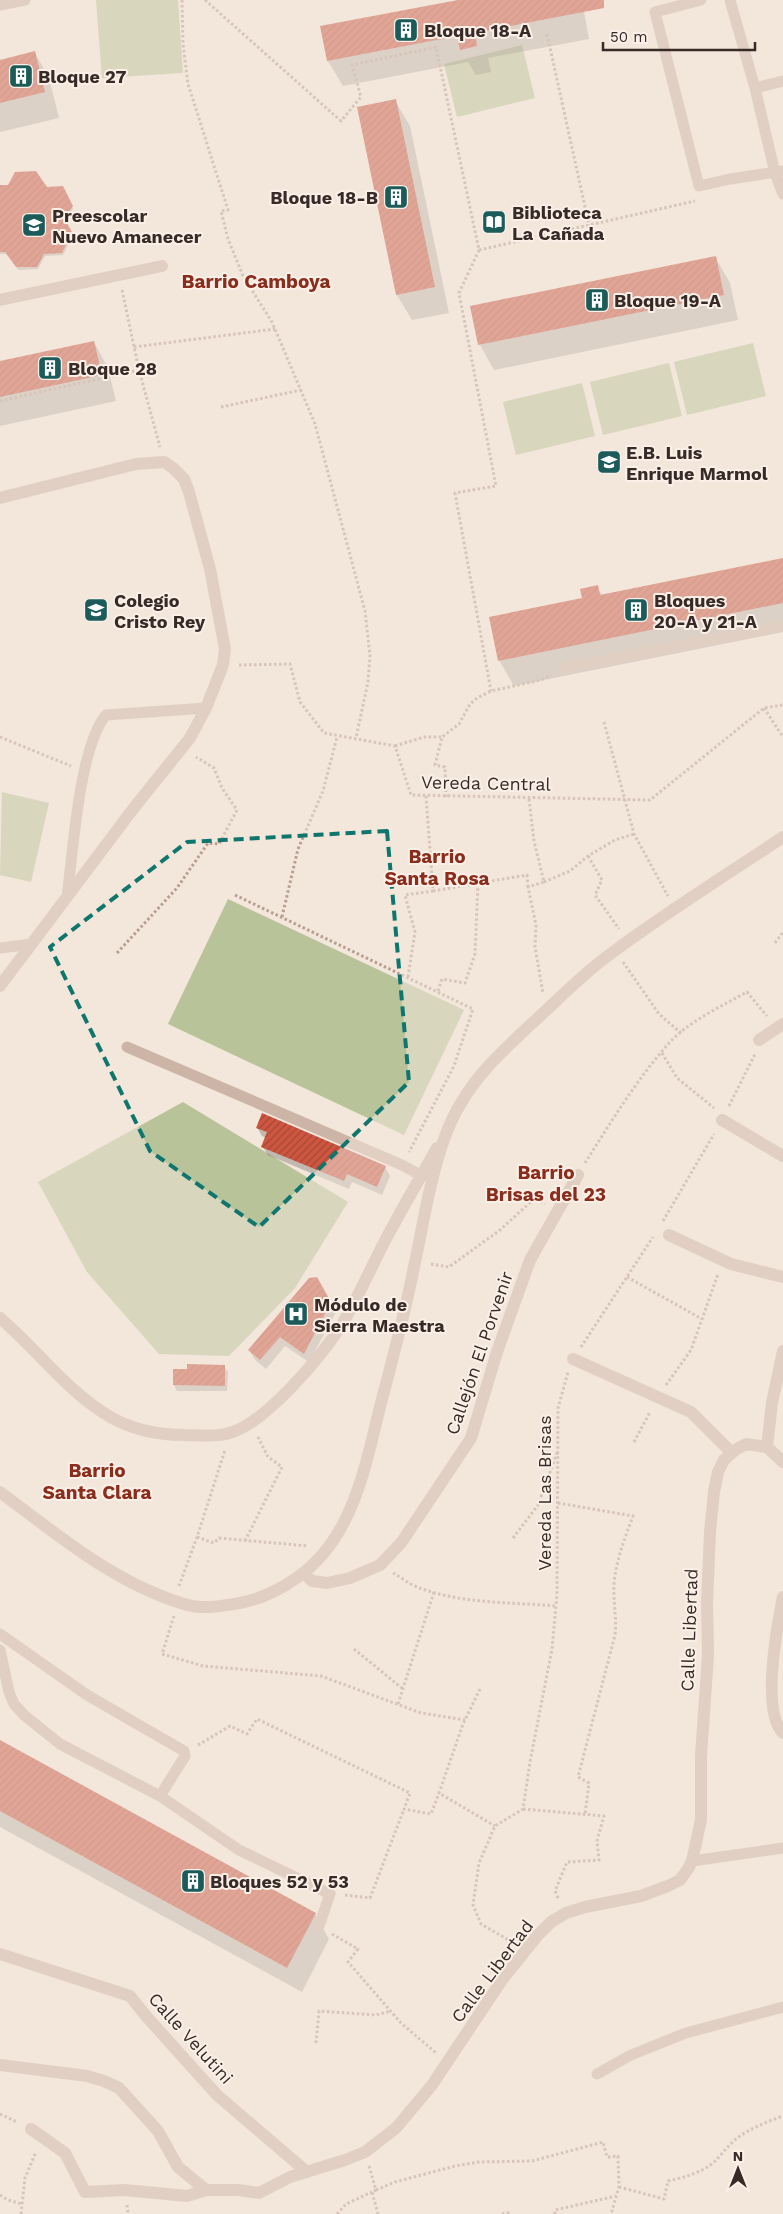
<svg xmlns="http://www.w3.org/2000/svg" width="783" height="2214" font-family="'Work Sans',sans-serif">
<defs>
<pattern id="building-hatch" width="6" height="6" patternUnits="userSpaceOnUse" patternTransform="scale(1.25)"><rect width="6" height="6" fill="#cc5640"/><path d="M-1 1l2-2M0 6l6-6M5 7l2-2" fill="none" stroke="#a74736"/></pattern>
</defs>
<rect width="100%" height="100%" fill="#f3e6db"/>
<!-- pitch -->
<path fill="#b9c39a" d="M 96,0 L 178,0 L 183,73 L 102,78 Z
M 522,45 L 535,98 L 457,117 L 444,64 Z
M 753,343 L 766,396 L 687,415 L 674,362 Z
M 669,363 L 682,416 L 603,435 L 590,382 Z
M 582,383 L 595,436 L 516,455 L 503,402 Z
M 2,792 L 49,803 L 31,882 L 0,875 Z
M 228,899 L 464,1010 L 404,1135 L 168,1024 Z
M 183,1102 L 348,1202 L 295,1288 L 229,1356 L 159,1354 L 87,1272 L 38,1182 Z"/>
<!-- shadow -->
<path fill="#0003" d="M 465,0 L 579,0 L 583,6 L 589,39 L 488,58 L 491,72 L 476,75 L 468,62 L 343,86 L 328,61 Z
M 35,53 L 49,78 L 59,118 L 0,132 L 0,61 Z
M 395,101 L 410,126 L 449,313 L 412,320 L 397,295 L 359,108 Z
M 0,186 L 62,187 L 73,209 L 65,222 L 73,236 L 63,255 L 45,256 L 38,269 L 18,270 L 8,254 L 0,254 Z
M 715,257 L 730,283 L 738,320 L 494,370 L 480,345 Z
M 94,342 L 108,368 L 116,401 L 0,426 L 0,363 Z
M 783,559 L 783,632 L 514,686 L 499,660 L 584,599 L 597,587 L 602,595 Z
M 257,1127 L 385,1167 L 390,1176 L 382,1195 L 352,1182 L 349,1189 L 268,1155 L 263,1147 L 266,1138 L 262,1136 Z
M 317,1278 L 336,1312 L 309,1362 L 285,1346 L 266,1369 L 255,1360 L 249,1350 Z
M 224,1366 L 228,1372 L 227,1391 L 177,1391 L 174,1385 L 189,1370 Z
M 0,1741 L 315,1914 L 329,1939 L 302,1992 L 0,1827 Z"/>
<!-- building -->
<path fill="url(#building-hatch)" d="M 458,0 L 604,0 L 604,8 L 475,33 L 477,46 L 460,50 L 457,36 L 327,61 L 320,26 Z
M 35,51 L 45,92 L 0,103 L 0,60 Z
M 396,99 L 435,287 L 396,295 L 357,107 Z
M 36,171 L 47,187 L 63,186 L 73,206 L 64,218 L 72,232 L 62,253 L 44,254 L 37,267 L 16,267 L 5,252 L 0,252 L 0,185 L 8,185 L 15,172 Z
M 716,256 L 724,295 L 478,345 L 470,306 Z
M 94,341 L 102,375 L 0,397 L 0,361 Z
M 783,558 L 783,603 L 498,661 L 489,617 L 582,598 L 580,589 L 598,585 L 600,595 Z
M 262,1113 L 386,1166 L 377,1187 L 347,1174 L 344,1181 L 261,1147 L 267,1132 L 256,1128 Z
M 317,1277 L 331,1302 L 304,1354 L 280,1337 L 260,1360 L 248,1350 L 309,1278 Z
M 187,1364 L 225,1365 L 225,1386 L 173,1385 L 173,1369 L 187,1369 Z
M 0,1740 L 316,1913 L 287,1968 L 0,1811 Z"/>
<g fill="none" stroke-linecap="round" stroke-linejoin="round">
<!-- path -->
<path stroke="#b89e90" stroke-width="3" stroke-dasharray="2.5 2.5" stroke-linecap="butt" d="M 182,0 L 183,44 L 188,84 L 228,210 L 221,211 L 228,239 L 243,276 L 272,322 L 315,424 L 365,611 L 370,655 L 368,682 L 356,738
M 205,0 L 341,121 L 361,97 L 352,65 L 436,47 L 479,250 L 459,293 L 496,486 L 455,493 L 491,691
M 547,34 L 589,225
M 479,250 L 695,201
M 122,290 L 139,370 L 160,447
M 134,347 L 275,329
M 0,401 L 139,370
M 221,407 L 301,390
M 239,665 L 290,664 L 300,702 L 324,733 L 395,746 L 411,795 L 650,800 L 764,708 L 783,705
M 764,708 L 783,737
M 604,722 L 634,834 L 668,896
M 0,737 L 71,766
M 395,746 L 424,737 L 442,737
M 446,797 L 445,767 L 435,765 L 442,737 L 459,724 L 470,704 L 477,698 L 491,691 L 541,680 L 551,675
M 529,799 L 534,841 L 544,882 L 528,887 L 536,925 L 535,947 L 543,993
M 588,856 L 602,880 L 595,895 L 619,929
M 544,882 L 570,871 L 588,856 L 615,840 L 634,834
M 433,891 L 527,875 L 528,887
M 235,895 L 473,1009 L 454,1066 L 409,1152
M 282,917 L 298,849 L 323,791 L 337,737
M 775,943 L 783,932
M 117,953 L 177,888 L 208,843 L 219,844 L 237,810 L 222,788 L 214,768 L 196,757
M 623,962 L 659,1014 L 681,1033
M 408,977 L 415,932 L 405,895 L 433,891 L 426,796
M 438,991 L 442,979 L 465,983 L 475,954 L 478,883
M 662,1053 L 677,1078 L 714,1108
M 729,1106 L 755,1054
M 585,1163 C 611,1122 637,1079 669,1043 C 688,1022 723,1005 747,992 L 767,1016
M 663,1221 L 714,1134
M 431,1264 L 449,1267 L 500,1230 L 535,1198 L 545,1204
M 627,1277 L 702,1319
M 581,1347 L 653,1237
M 666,1385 L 691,1350 L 718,1274
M 634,1442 L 650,1412
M 558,1503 L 633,1516 C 625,1538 616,1560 614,1584 C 613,1602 617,1617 615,1635 L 578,1777 L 589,1783 L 585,1815
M 197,1537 L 214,1543 L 219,1538 L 308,1546
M 513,1538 L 538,1505 L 557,1453
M 245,1541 L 282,1467 L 268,1457 L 258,1437
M 393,1573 C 401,1577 409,1584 417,1587 C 460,1604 510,1602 556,1606
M 179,1586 L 197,1537 L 225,1450
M 174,1616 L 162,1654 L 203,1666 L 321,1676 L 421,1713 L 465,1720
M 354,1649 L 403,1689
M 480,1689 L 463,1724 L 439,1793 L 495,1826
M 398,1704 L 434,1592
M 198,1745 L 230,1726 L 247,1734 L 257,1719 L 410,1793 L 404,1809 L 431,1814 L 439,1793
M 523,1809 L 604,1816 L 597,1841 L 599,1860 L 567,1862 L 555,1891 L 559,1900
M 345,1895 L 370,1898 L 404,1809
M 332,1934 L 358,1949 L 348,1962 L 401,2023 L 436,2053
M 512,1942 L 481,1924 L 473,1905 L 479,1863 L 495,1826 L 523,1809 L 530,1762 L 552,1649 L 557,1594 L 558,1408 L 568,1372
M 316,2043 L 319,2011 L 376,2015 L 391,2011
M 0,2114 L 17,2122
M 369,2166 L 376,2190 L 372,2192 L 378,2214
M 619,2187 L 664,2199 L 668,2181 C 685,2177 706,2172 718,2158 C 726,2149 733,2140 743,2134 C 756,2126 769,2121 783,2116
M 376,2190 L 395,2182 L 455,2166 L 479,2162 L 532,2161 L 603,2142 L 607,2157 L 618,2156 L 619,2187 L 611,2214
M 0,2195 L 8,2200 L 22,2204
M 127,2205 L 128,2214
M 21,2214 L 25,2178 L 36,2152
M 337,2214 L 346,2204 L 372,2192
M 502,2214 L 511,2212
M 555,2214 L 555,2210 L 616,2196"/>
<!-- lane -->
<path stroke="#ccb4a6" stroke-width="11" d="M 701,0 L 655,12 L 699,186 L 730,179 L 783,171
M 730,0 L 755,88 L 775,173 L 783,194
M 0,5 L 25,0
M 755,88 L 783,81
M 564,668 L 783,626
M 67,897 C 73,853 79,747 106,715 L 206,708
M 0,948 L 32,944
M 127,1047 L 402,1165 L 422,1176
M 0,1634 L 87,1695 L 184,1751 L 185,1756 L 160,1796
M 0,1650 L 9,1692 L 14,1704 L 24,1715 L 60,1744 L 160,1796 L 239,1850 L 330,1894 L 319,1926
M 692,1861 L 783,1848
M 597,2074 L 631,2055 L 686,2033 L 783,2007"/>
<!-- street -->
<path stroke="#ccb4a6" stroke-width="12" d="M 0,300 L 162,266
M 0,498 L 136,464 L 164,462 L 173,468 L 184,479 L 189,492 L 210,569 L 225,649 L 223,665 L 206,708 L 190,738 L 133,809 L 0,986
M 759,1040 L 783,1024
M 722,1120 L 783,1156
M 669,1235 L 731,1264 L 783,1277
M 0,1318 C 38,1350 68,1393 112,1418 C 134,1430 160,1435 185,1435 C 198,1435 214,1437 226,1434 C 263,1427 325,1353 344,1321 C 360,1294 372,1265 387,1237 C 403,1207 420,1178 437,1148
M 573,1359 L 691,1412 L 732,1453
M 767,1447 L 772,1403 L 783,1351
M 0,1492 C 58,1535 114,1583 184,1604 C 202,1610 222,1606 240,1603 C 261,1599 281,1589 298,1577 C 354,1537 365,1466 381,1403 C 393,1358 405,1313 414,1267 C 425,1217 434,1146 461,1103 C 479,1072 503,1051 528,1027 C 555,1003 580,976 609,955 C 665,913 725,876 783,837
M 304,1573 L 312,1581 L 327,1583 L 350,1578 L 380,1565 L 401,1543 L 471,1438 L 497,1352 L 530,1260 L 578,1175
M 783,1597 C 777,1627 761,1711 783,1733
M 0,1954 L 130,1996 L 146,2016 L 217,2095 L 307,2172
M 0,2065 L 87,2076 L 104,2081 L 119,2088 L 158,2131 L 178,2167 L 206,2190 L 238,2190 L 259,2193 L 290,2177 L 345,2160 L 365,2152 L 396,2128 L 432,2085 L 502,1980 L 538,1935 L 551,1922 L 566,1913 L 585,1907 L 641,1896 L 668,1886 L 680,1880 L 688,1869 L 692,1861 L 701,1820 L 701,1756 L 708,1655 L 707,1602 L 710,1532 L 714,1492 L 718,1472 L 724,1460 L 735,1450 L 746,1444 L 767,1447 L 783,1462
M 31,2129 L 65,2153 L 85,2192 L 125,2190 L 187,2196 L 206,2190"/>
</g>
<!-- marked area -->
<path d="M0 0H783V2214H0ZM 387,831 L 409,1082 L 259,1227 L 150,1151 L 50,947 L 187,842 Z" fill="#f3e6db" fill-opacity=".55" fill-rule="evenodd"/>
<path fill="none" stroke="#0f766e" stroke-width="4" stroke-dasharray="10 6" stroke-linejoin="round" d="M 387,831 L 409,1082 L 259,1227 L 150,1151 L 50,947 L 187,842 Z"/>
<!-- icons -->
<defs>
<symbol id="building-square" viewBox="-11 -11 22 22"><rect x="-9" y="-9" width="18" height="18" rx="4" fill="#1b5b5a" stroke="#faf0e8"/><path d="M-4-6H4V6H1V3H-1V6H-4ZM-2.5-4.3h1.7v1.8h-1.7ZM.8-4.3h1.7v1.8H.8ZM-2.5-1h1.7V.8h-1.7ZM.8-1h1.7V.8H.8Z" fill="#fff"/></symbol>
<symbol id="library-square" viewBox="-11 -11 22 22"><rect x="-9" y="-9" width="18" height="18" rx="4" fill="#1b5b5a" stroke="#faf0e8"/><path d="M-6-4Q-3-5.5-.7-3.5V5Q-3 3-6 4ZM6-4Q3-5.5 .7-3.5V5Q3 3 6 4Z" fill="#fff"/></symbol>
<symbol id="school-square" viewBox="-11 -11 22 22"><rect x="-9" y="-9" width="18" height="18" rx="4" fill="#1b5b5a" stroke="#faf0e8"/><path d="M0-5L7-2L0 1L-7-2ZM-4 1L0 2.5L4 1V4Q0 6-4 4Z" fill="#fff"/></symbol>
<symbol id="hospital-square" viewBox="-11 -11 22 22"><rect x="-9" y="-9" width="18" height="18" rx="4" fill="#1b5b5a" stroke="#faf0e8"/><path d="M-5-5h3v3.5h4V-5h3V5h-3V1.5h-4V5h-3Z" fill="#fff"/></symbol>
</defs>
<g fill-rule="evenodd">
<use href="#building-square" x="392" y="16" width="28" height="28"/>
<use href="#building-square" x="7" y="62" width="28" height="28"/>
<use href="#building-square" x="382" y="183" width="28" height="28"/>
<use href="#library-square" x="480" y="208" width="28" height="28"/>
<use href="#school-square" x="20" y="211" width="28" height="28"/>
<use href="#building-square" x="583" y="286" width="28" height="28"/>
<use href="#building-square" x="36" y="354" width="28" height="28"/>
<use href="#school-square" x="595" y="448" width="28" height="28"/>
<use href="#school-square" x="82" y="596" width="28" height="28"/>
<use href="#building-square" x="622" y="596" width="28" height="28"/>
<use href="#hospital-square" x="282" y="1300" width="28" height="28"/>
<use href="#building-square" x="179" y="1867" width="28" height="28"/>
</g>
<g text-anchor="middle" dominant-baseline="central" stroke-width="4" stroke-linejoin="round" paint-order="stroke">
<!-- poi labels -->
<g font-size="18" font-weight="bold" fill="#382b27" stroke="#faf0e8" text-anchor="start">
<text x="424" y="30">Bloque 18-A</text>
<text x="38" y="76">Bloque 27</text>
<text x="378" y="197" text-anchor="end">Bloque 18-B</text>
<text x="512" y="212">Biblioteca<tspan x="512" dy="21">La Cañada</tspan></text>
<text x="52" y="215">Preescolar<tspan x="52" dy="21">Nuevo Amanecer</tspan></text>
<text x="614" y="300">Bloque 19-A</text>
<text x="68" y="368">Bloque 28</text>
<text x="626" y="452">E.B. Luis<tspan x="626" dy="21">Enrique Marmol</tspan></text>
<text x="114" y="600">Colegio<tspan x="114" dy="21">Cristo Rey</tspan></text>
<text x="654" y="600">Bloques<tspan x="654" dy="21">20-A y 21-A</tspan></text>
<text x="314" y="1304">Módulo de<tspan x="314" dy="21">Sierra Maestra</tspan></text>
<text x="210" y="1881">Bloques 52 y 53</text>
</g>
<!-- street labels -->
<g font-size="18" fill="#382b27" stroke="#faf0e8">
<text transform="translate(486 783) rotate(1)">Vereda Central</text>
<text transform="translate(479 1353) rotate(-71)">Callejón El Porvenir</text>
<text transform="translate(544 1493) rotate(-90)">Vereda Las Brisas</text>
<text transform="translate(689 1630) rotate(-88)">Calle Libertad</text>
<text transform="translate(492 1971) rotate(-53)">Calle Libertad</text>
<text transform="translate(191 2038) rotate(48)">Calle Velutini</text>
</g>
<!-- neighbourhood labels -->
<g font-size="19" font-weight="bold" fill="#8b2d1c" stroke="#faf0e8">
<text x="256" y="281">Barrio Camboya</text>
<text x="437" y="856">Barrio<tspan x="437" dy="22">Santa Rosa</tspan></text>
<text x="546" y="1172">Barrio<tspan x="546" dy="22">Brisas del 23</tspan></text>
<text x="97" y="1470">Barrio<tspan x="97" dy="22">Santa Clara</tspan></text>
</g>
</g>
<!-- north arrow -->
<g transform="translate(738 2169)" stroke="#faf0e8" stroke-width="4" paint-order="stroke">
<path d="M0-4L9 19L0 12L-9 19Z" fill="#382b27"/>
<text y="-8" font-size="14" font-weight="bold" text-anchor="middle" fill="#382b27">N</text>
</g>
<!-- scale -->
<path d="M603 42v8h152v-8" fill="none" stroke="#382b27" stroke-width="2.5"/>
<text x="610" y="42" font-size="15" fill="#382b27" stroke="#faf0e8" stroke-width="4" paint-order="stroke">50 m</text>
</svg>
